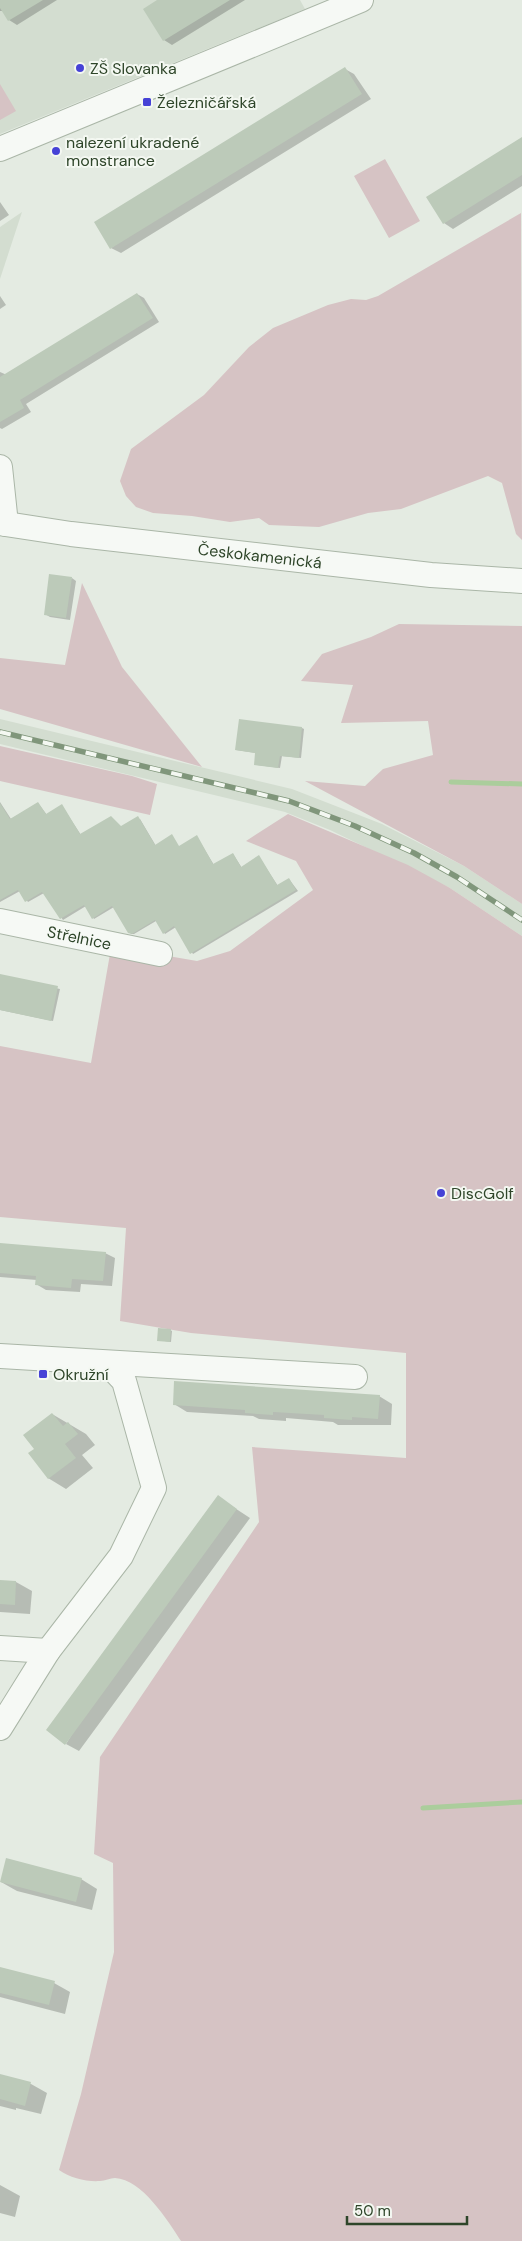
<svg xmlns="http://www.w3.org/2000/svg" width="522" height="2241" font-family="'DM Sans',sans-serif">
<rect width="100%" height="100%" fill="#e4ebe2"/>
<!-- built -->
<path fill="#d3ddd0" d="M 0,0 L 300,0 L 305,9 L 0,134 Z
M 22,212 L 0,279 L 0,227 Z
M 0,719 L 292,789 L 382,824 L 464,866 L 522,904 L 522,936 L 450,888 L 330,830 L 285,812 L 0,744 Z"/>
<!-- green -->
<path fill="#d6c3c4" d="M 0,84 L 16,111 L 0,120 Z
M 385,159 L 420,221 L 389,238 L 354,176 Z
M 521,213 L 522,540 L 516,534 L 502,483 L 488,476 L 401,509 L 368,513 L 319,527 L 269,525 L 259,518 L 230,522 L 192,516 L 153,513 L 136,507 L 126,496 L 120,481 L 131,449 L 204,395 L 249,347 L 273,328 L 328,305 L 351,299 L 366,300 L 378,296 Z
M 82,583 L 122,667 L 202,767 L 0,709 L 0,658 L 65,665 Z
M 399,624 L 522,626 L 522,904 L 464,866 L 305,781 L 365,786 L 383,769 L 433,755 L 428,721 L 341,723 L 353,685 L 301,681 L 322,654 L 371,637 Z
M 0,746 L 132,776 L 157,784 L 150,815 L 0,781 Z
M 288,814 L 408,865 L 450,888 L 522,936 L 522,2241 L 181,2241 C 168,2221 142,2179 115,2178 C 110,2178 105,2181 100,2181 C 87,2182 70,2178 59,2170 L 81,2094 L 114,1952 L 113,1863 L 94,1854 L 100,1757 L 259,1522 L 252,1447 L 406,1458 L 406,1353 L 191,1333 L 120,1321 L 126,1228 L 0,1217 L 0,1046 L 91,1063 L 110,954 L 168,956 L 197,961 L 230,951 L 313,890 L 296,861 L 246,841 Z"/>
<!-- shadow -->
<path fill="#0003" d="M 0,0 L 57,0 L 17,25 L 9,20 L 3,11 L 0,11 Z
M 160,0 L 245,0 L 172,45 L 164,40 Z
M 345,69 L 354,74 L 371,99 L 121,253 L 111,248 Z
M 522,139 L 522,186 L 453,229 L 444,223 Z
M 0,202 L 9,215 L 0,221 Z
M 137,294 L 144,298 L 159,322 L 26,404 L 31,412 L 2,429 L 0,428 L 0,372 L 7,375 Z
M 0,296 L 6,305 L 0,309 Z
M 72,578 L 76,581 L 70,620 L 50,617 L 45,614 Z
M 302,728 L 304,729 L 301,758 L 282,756 L 280,768 L 257,765 L 255,764 L 256,753 L 236,750 Z
M 0,802 L 11,819 L 38,803 L 47,815 L 62,806 L 81,835 L 122,827 L 140,819 L 156,846 L 180,847 L 197,837 L 214,865 L 233,854 L 242,868 L 259,857 L 278,886 L 289,879 L 298,891 L 193,954 L 176,927 L 165,934 L 156,921 L 134,934 L 131,934 L 114,907 L 94,919 L 86,906 L 63,920 L 44,893 L 28,902 L 20,891 L 0,902 Z
M 0,976 L 60,989 L 53,1021 L 0,1010 Z
M 0,1245 L 105,1253 L 115,1258 L 112,1286 L 81,1284 L 80,1292 L 46,1290 L 36,1284 L 37,1280 L 0,1277 Z
M 170,1330 L 172,1331 L 171,1342 L 158,1340 Z
M 379,1396 L 392,1404 L 391,1425 L 338,1425 L 333,1422 L 286,1418 L 286,1421 L 259,1419 L 253,1416 L 187,1412 L 174,1404 Z
M 52,1414 L 86,1434 L 95,1445 L 82,1455 L 93,1468 L 66,1489 L 48,1478 L 35,1449 Z
M 218,1497 L 250,1518 L 79,1751 L 66,1744 Z
M 0,1581 L 16,1582 L 32,1591 L 30,1614 L 0,1612 Z
M 81,1879 L 97,1889 L 92,1910 L 17,1891 L 1,1882 Z
M 0,1968 L 54,1983 L 70,1992 L 65,2014 L 0,1997 Z
M 0,2076 L 31,2084 L 47,2093 L 41,2114 L 16,2108 L 16,2110 L 0,2106 Z
M 0,2185 L 20,2196 L 15,2217 L 0,2213 Z"/>
<g fill="none" stroke-linecap="round" stroke-linejoin="round">
<!-- stream -->
<path stroke="#abcd9c" stroke-width="5" d="M 451,782 L 522,784
M 423,1808 L 522,1802"/>
</g>
<!-- building -->
<path fill="#bccab9" d="M 0,0 L 43,0 L 8,21 L 0,8 Z
M 157,0 L 230,0 L 163,41 L 143,9 Z
M 345,67 L 362,94 L 110,249 L 94,222 Z
M 522,137 L 522,175 L 443,224 L 426,197 Z
M 137,293 L 153,318 L 20,400 L 24,408 L 0,422 L 0,377 Z
M 49,574 L 72,577 L 66,618 L 44,615 Z
M 239,719 L 302,727 L 299,758 L 280,756 L 278,768 L 254,765 L 255,753 L 235,750 Z
M 38,802 L 46,814 L 62,804 L 80,834 L 111,816 L 121,826 L 138,816 L 155,845 L 172,834 L 179,846 L 197,835 L 213,864 L 233,853 L 241,867 L 259,855 L 277,885 L 289,878 L 296,890 L 190,954 L 174,926 L 163,934 L 155,920 L 132,934 L 128,933 L 112,906 L 92,919 L 84,905 L 60,919 L 42,892 L 25,902 L 18,890 L 0,900 L 0,803 L 10,819 Z
M 0,974 L 58,986 L 51,1021 L 0,1010 Z
M 0,1243 L 106,1252 L 103,1281 L 72,1279 L 71,1288 L 35,1285 L 36,1276 L 0,1273 Z
M 158,1328 L 171,1329 L 170,1342 L 157,1341 Z
M 174,1381 L 380,1395 L 378,1419 L 352,1417 L 352,1420 L 324,1418 L 324,1415 L 273,1412 L 273,1415 L 245,1413 L 245,1410 L 173,1405 Z
M 52,1413 L 63,1426 L 68,1422 L 78,1434 L 65,1444 L 76,1458 L 48,1479 L 28,1453 L 34,1449 L 23,1435 Z
M 218,1495 L 237,1509 L 65,1745 L 46,1730 Z
M 0,1580 L 16,1581 L 15,1605 L 0,1604 Z
M 6,1858 L 82,1878 L 76,1902 L 0,1882 Z
M 0,1967 L 55,1981 L 49,2005 L 0,1993 Z
M 0,2074 L 31,2082 L 25,2106 L 0,2099 Z"/>
<g fill="none" stroke-linecap="round" stroke-linejoin="round">
<defs>
<g id="minor">
<path d="M 0,149 L 361,0"/>
<path d="M 0,467 L 6,524"/>
<path id="s1" d="M 0,523 L 71,534 L 431,575 L 522,581"/>
<path id="s2" d="M 0,921 L 160,954"/>
<path d="M 0,1356 L 355,1377"/>
<path d="M 0,1648 L 48,1651"/>
<path d="M 0,1728 L 48,1651 L 121,1556 L 154,1488 L 124,1381 L 107,1363"/>
</g>
</defs>
<!-- minor casing -->
<use href="#minor" stroke="#aab6a7" stroke-width="26"/>
<!-- minor -->
<use href="#minor" stroke="#f6f9f5" stroke-width="24"/>
<defs>
<path id="rail" d="M 0,732 L 289,801 L 355,826 L 414,853 L 457,877 L 522,920"/>
</defs>
<!-- rail casing -->
<use href="#rail" stroke="#80967b" stroke-width="5.5"/>
<!-- rail -->
<use href="#rail" stroke="#f4f8f2" stroke-width="4" stroke-dasharray="11" stroke-linecap="butt"/>
</g>
<!-- markers -->
<g fill="#4642d6" stroke="#f4f8f2" stroke-width="2">
<circle cx="80" cy="68" r="5"/>
<rect x="142" y="97" width="10" height="10" rx="2.5"/>
<circle cx="56" cy="151" r="5"/>
<circle cx="441" cy="1193" r="5"/>
<rect x="38" y="1369" width="10" height="10" rx="2.5"/>
</g>
<g text-anchor="middle" dominant-baseline="central" stroke-width="4" stroke-linejoin="round" paint-order="stroke">
<!-- poi labels -->
<g font-size="16" fill="#2e4529" stroke="#f4f8f2" text-anchor="start">
<text x="90" y="68">ZŠ Slovanka</text>
<text x="157" y="102">Železničářská</text>
<text x="66" y="142">nalezení ukradené<tspan x="66" dy="18">monstrance</tspan></text>
<text x="451" y="1193">DiscGolf</text>
<text x="53" y="1374">Okružní</text>
</g>
<!-- street labels -->
<g font-size="16" fill="#2e4529" stroke="#f4f8f2">
<text stroke="none"><textPath href="#s1" startOffset="262">Českokamenická</textPath></text>
<text stroke="none"><textPath href="#s2" startOffset="81">Střelnice</textPath></text>
</g>
</g>
<!-- scale -->
<path d="M347 2216v8h120v-8" fill="none" stroke="#2e4529" stroke-width="2.5"/>
<text x="354" y="2216" font-size="15" fill="#2e4529" stroke="#f4f8f2" stroke-width="4" paint-order="stroke">50 m</text>
</svg>
